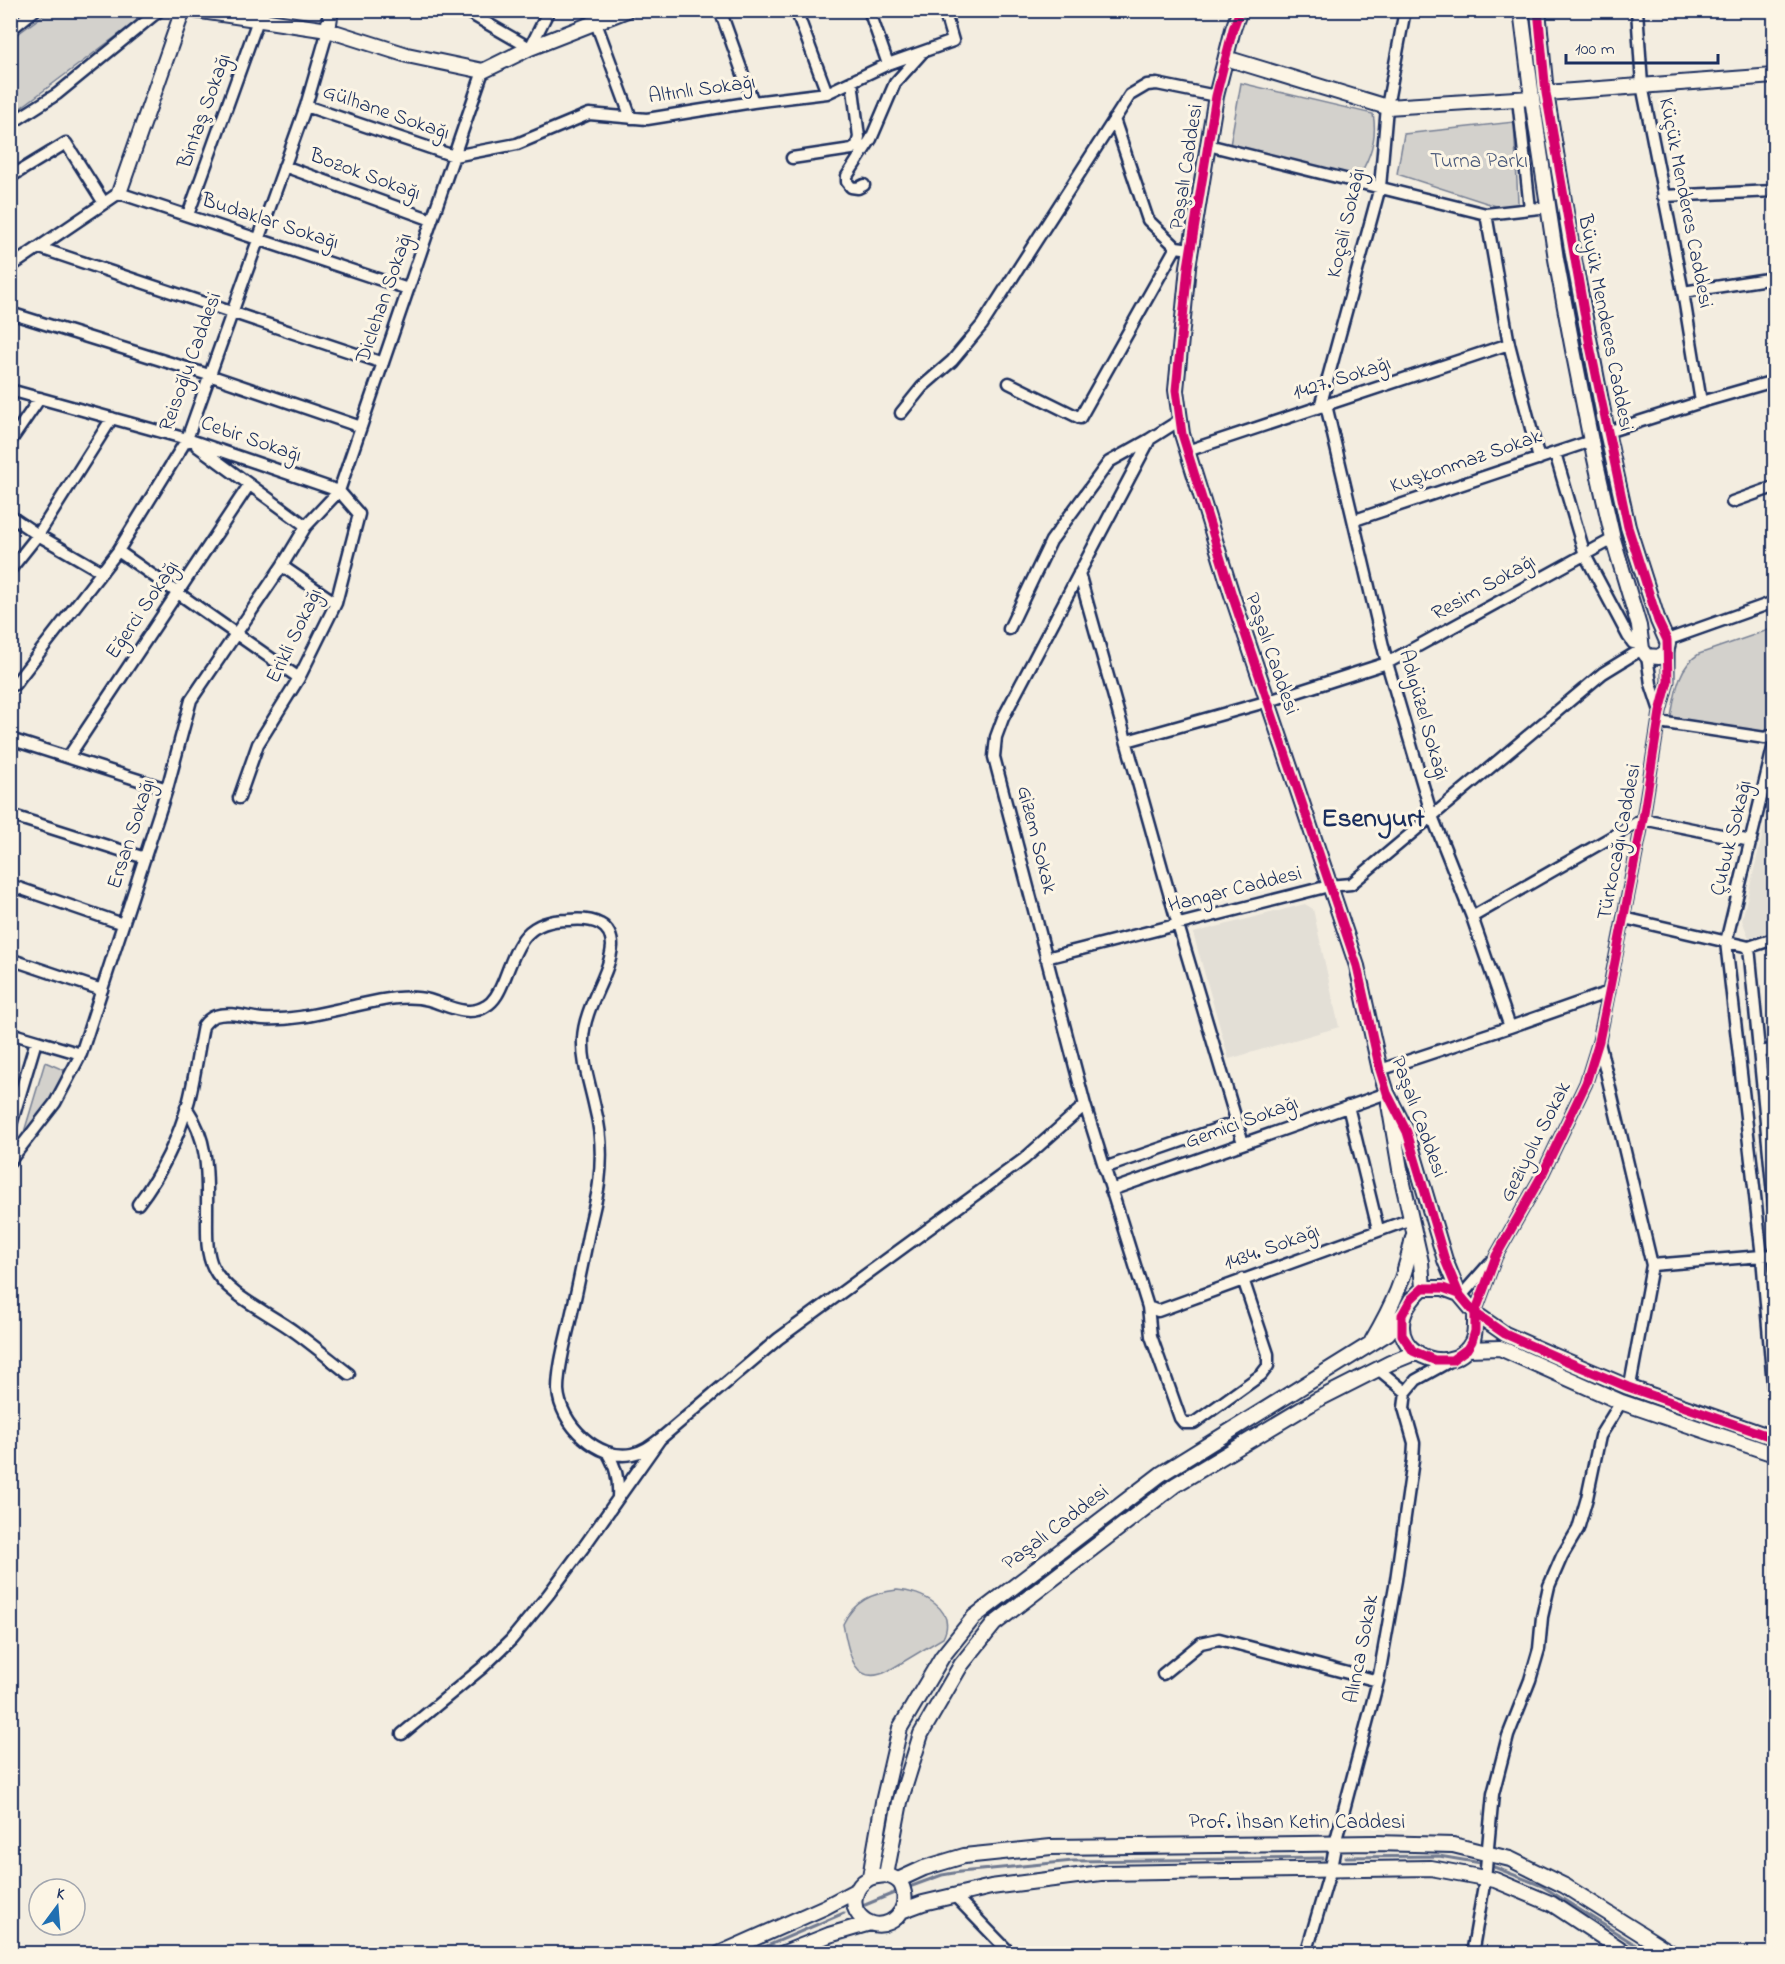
<svg xmlns="http://www.w3.org/2000/svg" width="1785" height="1964" font-family="'Indie Flower',sans-serif">
<rect width="100%" height="100%" fill="#f3ede0"/>
<filter id="ink" filterUnits="userSpaceOnUse"><feTurbulence type="fractalNoise" baseFrequency=".0167" numOctaves="2"/><feDisplacementMap in="SourceGraphic" scale="12" xChannelSelector="R" yChannelSelector="G"/><feConvolveMatrix kernelMatrix="1 2 1 2 8 2 1 2 1" color-interpolation-filters="sRGB"/></filter>
<g filter="url(#ink)">
<!-- built -->
<path fill="#e3dfd6" d="M 1774,787 L 1774,932 L 1750,941 L 1742,920 Z
M 1305,904 L 1313,909 L 1339,1027 L 1229,1059 L 1193,933 Z"/>
<!-- green -->
<path fill="#d3d1cc" stroke="#778095" stroke-width="1.5" d="M 49,11 L 146,11 L 138,20 L 11,115 L 11,39 Z
M 1241,83 L 1373,114 C 1378,139 1369,162 1355,182 L 1229,151 Z
M 1514,122 L 1518,202 L 1517,206 L 1502,208 L 1397,174 L 1404,134 Z
M 1774,628 L 1774,730 L 1765,733 L 1670,722 C 1675,698 1676,668 1699,654 Z
M 45,1062 L 66,1071 L 67,1077 L 16,1159 Z
M 897,1590 C 921,1591 958,1609 943,1638 L 888,1671 C 852,1689 848,1648 843,1624 C 854,1601 872,1593 897,1590 Z"/>
<g fill="none" stroke-linecap="round" stroke-linejoin="round">
<!-- stream -->
<path stroke="#707a91" stroke-width="3" d="M 1346,1857 L 1439,1856 L 1481,1863
M 1494,1867 L 1542,1886 L 1650,1954
M 912,1886 L 942,1875 L 960,1872 L 1073,1861 L 1323,1858
M 865,1905 L 899,1891
M 748,1954 L 844,1913"/>
<defs>
<path id="minor" d="M 464,10 L 530,48 L 549,10
M 720,10 L 753,102
M 796,10 L 827,93
M 869,10 L 888,64
M 1637,10 L 1642,85 L 1683,292 L 1701,402
M 596,23 L 631,118
M 10,30 L 35,10
M 1518,99 L 1530,209
M 306,106 L 454,156 L 517,144 L 589,114 L 647,119 L 753,102 L 827,93 L 888,64 L 953,41 L 944,10
M 1114,119 L 1148,220 L 1176,247
M 10,124 L 57,94 L 160,10
M 1208,145 L 1486,214 L 1549,207
M 792,158 L 852,149 L 857,145 L 859,137 L 852,81
M 284,166 L 432,220
M 10,177 L 66,143 L 104,203
M 864,185 L 858,188 L 851,187 L 847,182 L 847,176 L 871,139 L 895,83 L 921,54
M 1663,196 L 1774,191
M 1486,214 L 1509,344 L 1539,459
M 188,215 L 258,20
M 40,248 L 383,363
M 10,267 L 119,193 L 408,289
M 1683,292 L 1774,278
M 10,313 L 209,375 L 361,427
M 1009,383 L 1080,418 L 1176,247 L 1191,249
M 10,390 L 187,439 L 339,491 L 359,514 L 336,603 L 299,678 L 258,744 L 239,798
M 1326,405 L 1387,663 L 1432,816 L 1472,917 L 1510,1027
M 1320,407 L 1380,187 L 1387,107 L 1405,10
M 901,413 L 922,387 L 952,361 L 982,325 L 1130,95 L 1147,85 L 1157,84 L 1216,96
M 1180,420 L 1150,439 L 1003,718 L 996,737 L 994,757 L 1085,1105 L 1148,1307 L 1151,1336 L 1180,1418 L 1184,1423 L 1194,1423 L 1261,1375 L 1268,1366 L 1268,1354 L 1243,1279
M 1607,432 L 1701,402 L 1774,381
M 10,442 L 40,398
M 197,446 L 306,526
M 1187,451 L 1509,344
M 1555,453 L 1585,555 L 1628,636 L 1633,643 L 1641,645
M 1732,502 L 1774,487
M 10,516 L 38,535 L 102,572
M 1355,520 L 1591,441
M 118,551 L 299,678
M 282,566 L 336,603
M 10,570 L 38,535 L 112,418
M 1079,573 L 1178,925 L 1243,1143
M 1009,629 L 1051,541 L 1109,462 L 1150,439
M 1667,640 L 1774,602
M 1647,656 L 1651,684 L 1660,711
M 10,686 L 15,684 L 118,551 L 187,439 L 306,106 L 328,30
M 1659,722 L 1765,738 L 1774,734
M 10,739 L 167,789
M 1127,741 L 1269,701 L 1387,663 L 1613,539
M 1774,744 L 1726,942 L 1762,1257 L 1774,1396
M 69,756 L 249,485
M 10,815 L 145,858
M 10,885 L 123,924
M 1472,917 L 1643,819 L 1751,841
M 1624,918 L 1749,947 L 1774,939
M 1749,947 L 1774,1205
M 1046,958 L 1329,886 L 1351,884 L 1603,673 L 1642,649
M 10,959 L 102,990
M 10,1033 L 81,1054
M 1599,1042 L 1652,1265 L 1631,1380 L 1628,1387
M 1761,1052 L 1774,1049
M 1380,1070 L 1510,1027 L 1609,992
M 1348,1106 L 1378,1229
M 186,1107 C 210,1142 207,1177 207,1217 C 207,1233 206,1253 213,1267 C 226,1295 270,1313 295,1332 C 313,1345 331,1360 349,1374
M 10,1128 L 36,1041
M 10,1161 L 55,1103 L 81,1054 L 167,789 L 191,700 L 282,566 L 306,526 L 339,491 L 483,71
M 1104,1168 L 1237,1122
M 1111,1190 L 1387,1093
M 138,1204 C 161,1174 179,1137 189,1100 C 195,1076 198,1051 203,1026 C 206,1022 209,1018 215,1016 C 230,1011 248,1018 263,1019 C 292,1021 321,1013 349,1007 C 373,1002 404,993 429,1000 C 447,1005 468,1018 486,1006 C 495,1001 500,990 504,980 C 518,944 525,920 568,920 C 578,919 591,919 600,924 C 608,928 612,937 612,946 C 610,975 584,1007 583,1039 C 582,1063 590,1084 595,1108 C 601,1131 602,1159 599,1183 C 597,1199 592,1215 589,1231 C 583,1261 577,1291 570,1321 C 565,1343 558,1367 558,1390 C 560,1424 598,1461 632,1454 C 643,1452 651,1446 660,1439
M 1652,1265 L 1774,1255
M 1461,1296 L 1490,1263
M 1148,1307 L 1158,1311 L 1411,1219
M 1475,1313 L 1496,1256 L 1542,1175 L 1586,1083 L 1599,1041 L 1643,819 L 1660,712 L 1668,681 L 1668,648
M 1378,1369 L 1406,1392
M 607,1452 C 616,1467 619,1479 618,1497
M 1163,1674 L 1201,1643 L 1219,1639 L 1378,1681
M 402,1734 L 482,1668 L 511,1640 L 548,1595 L 583,1548 L 660,1439 L 778,1339 L 1024,1159 L 1085,1105
M 954,1895 L 1011,1954
M 1306,1954 L 1331,1868 L 1337,1836 L 1378,1681 L 1396,1580 L 1413,1460 L 1414,1443 L 1404,1408 L 1406,1392 L 1416,1380 L 1452,1360
M 1472,1954 L 1485,1879 L 1493,1794 L 1508,1736 L 1530,1680 L 1539,1649 L 1542,1617 L 1549,1586 L 1562,1556 L 1578,1529 L 1587,1498 L 1600,1436 L 1621,1402"/>
<path id="tertiary" d="M 195,10 L 328,30 L 407,55 L 483,71 L 530,48 L 627,10
M 1240,10 L 1233,29 L 1216,96 L 1188,267 L 1176,390 L 1182,434 L 1232,595 L 1357,966 L 1380,1070 L 1387,1093 L 1407,1132 L 1445,1260 L 1459,1294
M 1521,10 L 1532,98 L 1556,259 L 1573,350 L 1591,441 L 1613,539 L 1639,626 L 1642,649 L 1647,656 L 1659,657 L 1666,652 L 1668,644 L 1658,621 L 1628,527 L 1607,432 L 1573,255 L 1546,93 L 1538,10
M 328,30 L 331,10
M 1226,58 L 1387,107 L 1532,98
M 1546,93 L 1774,76
M 119,193 L 183,10
M 1389,1104 L 1401,1175 L 1421,1262 L 1423,1288
M 1475,1313 C 1475,1323 1476,1333 1472,1342 C 1451,1385 1362,1345 1423,1288 L 1443,1288 L 1459,1294 L 1475,1313 L 1505,1334 L 1557,1357 L 1628,1387 L 1774,1438
M 1372,1341 C 1393,1305 1405,1278 1413,1237
M 1467,1349 L 1500,1348 L 1621,1402 L 1774,1454
M 886,1875 L 900,1802 L 921,1734 L 961,1665 L 994,1624 L 1175,1485 L 1317,1400 L 1390,1363 L 1417,1352
M 886,1875 C 889,1876 895,1878 898,1881 C 902,1884 903,1888 904,1893 C 909,1920 876,1936 859,1915 C 850,1904 855,1886 868,1879 C 873,1876 880,1876 886,1875 Z
M 870,1877 L 883,1802 L 900,1728 L 942,1657 L 974,1617 L 1161,1474 L 1388,1333 L 1402,1315
M 898,1880 L 924,1868 L 964,1856 L 1051,1847 L 1375,1843 L 1453,1845 L 1510,1859 L 1565,1886 L 1673,1954
M 904,1910 L 923,1903 L 991,1887 L 1101,1873 L 1431,1868 L 1495,1880 L 1552,1904 L 1628,1954
M 719,1954 L 825,1907 L 857,1890
M 781,1954 L 829,1935 L 870,1923"/>
</defs>
<!-- minor casing -->
<use href="#minor" stroke="#1b2f5e" stroke-width="15"/>
<!-- tertiary casing -->
<use href="#tertiary" stroke="#1b2f5e" stroke-width="18"/>
<!-- minor -->
<use href="#minor" stroke="#fcf5e5" stroke-width="10"/>
<!-- tertiary -->
<use href="#tertiary" stroke="#fcf5e5" stroke-width="14"/>
<defs>
<path id="cycleway" d="M 1240,10 L 1233,29 L 1216,96 L 1188,267 L 1176,390 L 1182,434 L 1232,595 L 1357,966 L 1380,1070 L 1387,1093 L 1407,1132 L 1445,1260 L 1459,1294
M 1538,10 L 1546,93 L 1590,346 L 1628,527 L 1658,621 L 1667,640 L 1668,681 L 1660,712 L 1643,819 L 1609,992 L 1599,1041 L 1586,1083 L 1542,1175 L 1496,1256 L 1475,1313 L 1475,1331 L 1472,1341 L 1467,1349 L 1452,1360 L 1434,1360 L 1413,1351 L 1402,1335 L 1402,1315 L 1411,1299 L 1423,1288 L 1443,1288 L 1459,1294 L 1475,1313 L 1505,1334 L 1557,1357 L 1628,1387 L 1774,1438"/>
</defs>
<!-- cycleway casing -->
<use href="#cycleway" stroke="#fcf5e5" stroke-width="13"/>
<!-- cycleway -->
<use href="#cycleway" stroke="#d6006c" stroke-width="9"/>
</g>
</g>
<g text-anchor="middle" dominant-baseline="central" stroke-width="6" stroke-linejoin="round" paint-order="stroke">
<!-- street labels -->
<g font-size="21" fill="#1b2f5e" stroke="#fcf5e5">
<text transform="translate(702 90) rotate(-8)">Altınlı Sokağı</text>
<text transform="translate(205 111) rotate(-70)">Bintaş Sokağı</text>
<text transform="translate(386 113) rotate(19)">Gülhane Sokağı</text>
<text transform="translate(1187 167) rotate(-81)">Paşalı Caddesi</text>
<text transform="translate(365 175) rotate(20)">Bozok Sokağı</text>
<text transform="translate(1685 203) rotate(79)">Küçük Menderes Caddesi</text>
<text transform="translate(270 222) rotate(18)">Budaklar Sokağı</text>
<text transform="translate(1347 223) rotate(-77)">Koçali Sokağı</text>
<text transform="translate(385 298) rotate(-71)">Diclehan Sokağı</text>
<text transform="translate(1605 323) rotate(79)">Büyük Menderes Caddesi</text>
<text transform="translate(191 362) rotate(-70)">Reisoğlu Caddesi</text>
<text transform="translate(1342 379) rotate(-18)">1427. Sokağı</text>
<text transform="translate(251 440) rotate(19)">Cebir Sokağı</text>
<text transform="translate(1466 462) rotate(-19)">Kuşkonmaz Sokak</text>
<text transform="translate(1484 588) rotate(-29)">Resim Sokağı</text>
<text transform="translate(143 610) rotate(-56)">Eğerci Sokağı</text>
<text transform="translate(295 636) rotate(-64)">Erikli Sokağı</text>
<text transform="translate(1271 654) rotate(71)">Paşalı Caddesi</text>
<text transform="translate(1423 715) rotate(74)">Adıgüzel Sokağı</text>
<text transform="translate(132 834) rotate(-72)">Ersan Sokağı</text>
<text transform="translate(1732 838) rotate(-76)">Çubuk Sokağı</text>
<text transform="translate(1036 840) rotate(76)">Gizem Sokak</text>
<text transform="translate(1620 842) rotate(-79)">Türkocağı Caddesi</text>
<text transform="translate(1235 890) rotate(-14)">Hangar Caddesi</text>
<text transform="translate(1418 1117) rotate(70)">Paşalı Caddesi</text>
<text transform="translate(1242 1123) rotate(-20)">Gemici Sokağı</text>
<text transform="translate(1536 1142) rotate(-63)">Geziyolu Sokak</text>
<text transform="translate(1272 1248) rotate(-20)">1434. Sokağı</text>
<text transform="translate(1056 1528) rotate(-37)">Paşalı Caddesi</text>
<text transform="translate(1362 1649) rotate(-79)">Alınca Sokak</text>
<text x="1297" y="1823">Prof. İhsan Ketin Caddesi</text>
</g>
<!-- park labels -->
<g font-size="21" fill="#49587a" stroke="#fcf5e5">
<text x="1479" y="162">Turna Parkı</text>
</g>
<!-- district labels -->
<g font-size="27" font-weight="bold" fill="#1b2f5e" stroke="#fcf5e5">
<text x="1373" y="819">Esenyurt</text>
</g>
</g>
<!-- margin -->
<rect width="1785" height="1964" fill="none" stroke="#fcf5e5" stroke-width="36"/>
<rect x="18" y="18" width="1749" height="1928" fill="none" stroke="#1b2f5e" stroke-width="2" filter="url(#ink)"/>
<!-- north arrow -->
<g transform="translate(57 1907) rotate(16)"><circle r="28" fill="#fcf5e5" stroke="#a2a6af" stroke-width="1.5"/>
<path d="M0-4.5L10 22L0 15L-10 22Z" fill="#1f6fb2"/>
<text y="-9" font-size="16" font-weight="bold" text-anchor="middle" fill="#1b2f5e">K</text>
</g>
<!-- scale -->
<path d="M1566 54v9h152v-9" fill="none" stroke="#1b2f5e" stroke-width="3"/>
<text x="1575" y="54" font-size="18" fill="#1b2f5e" stroke="#fcf5e5" stroke-width="4.5" paint-order="stroke">100 m</text>
</svg>
